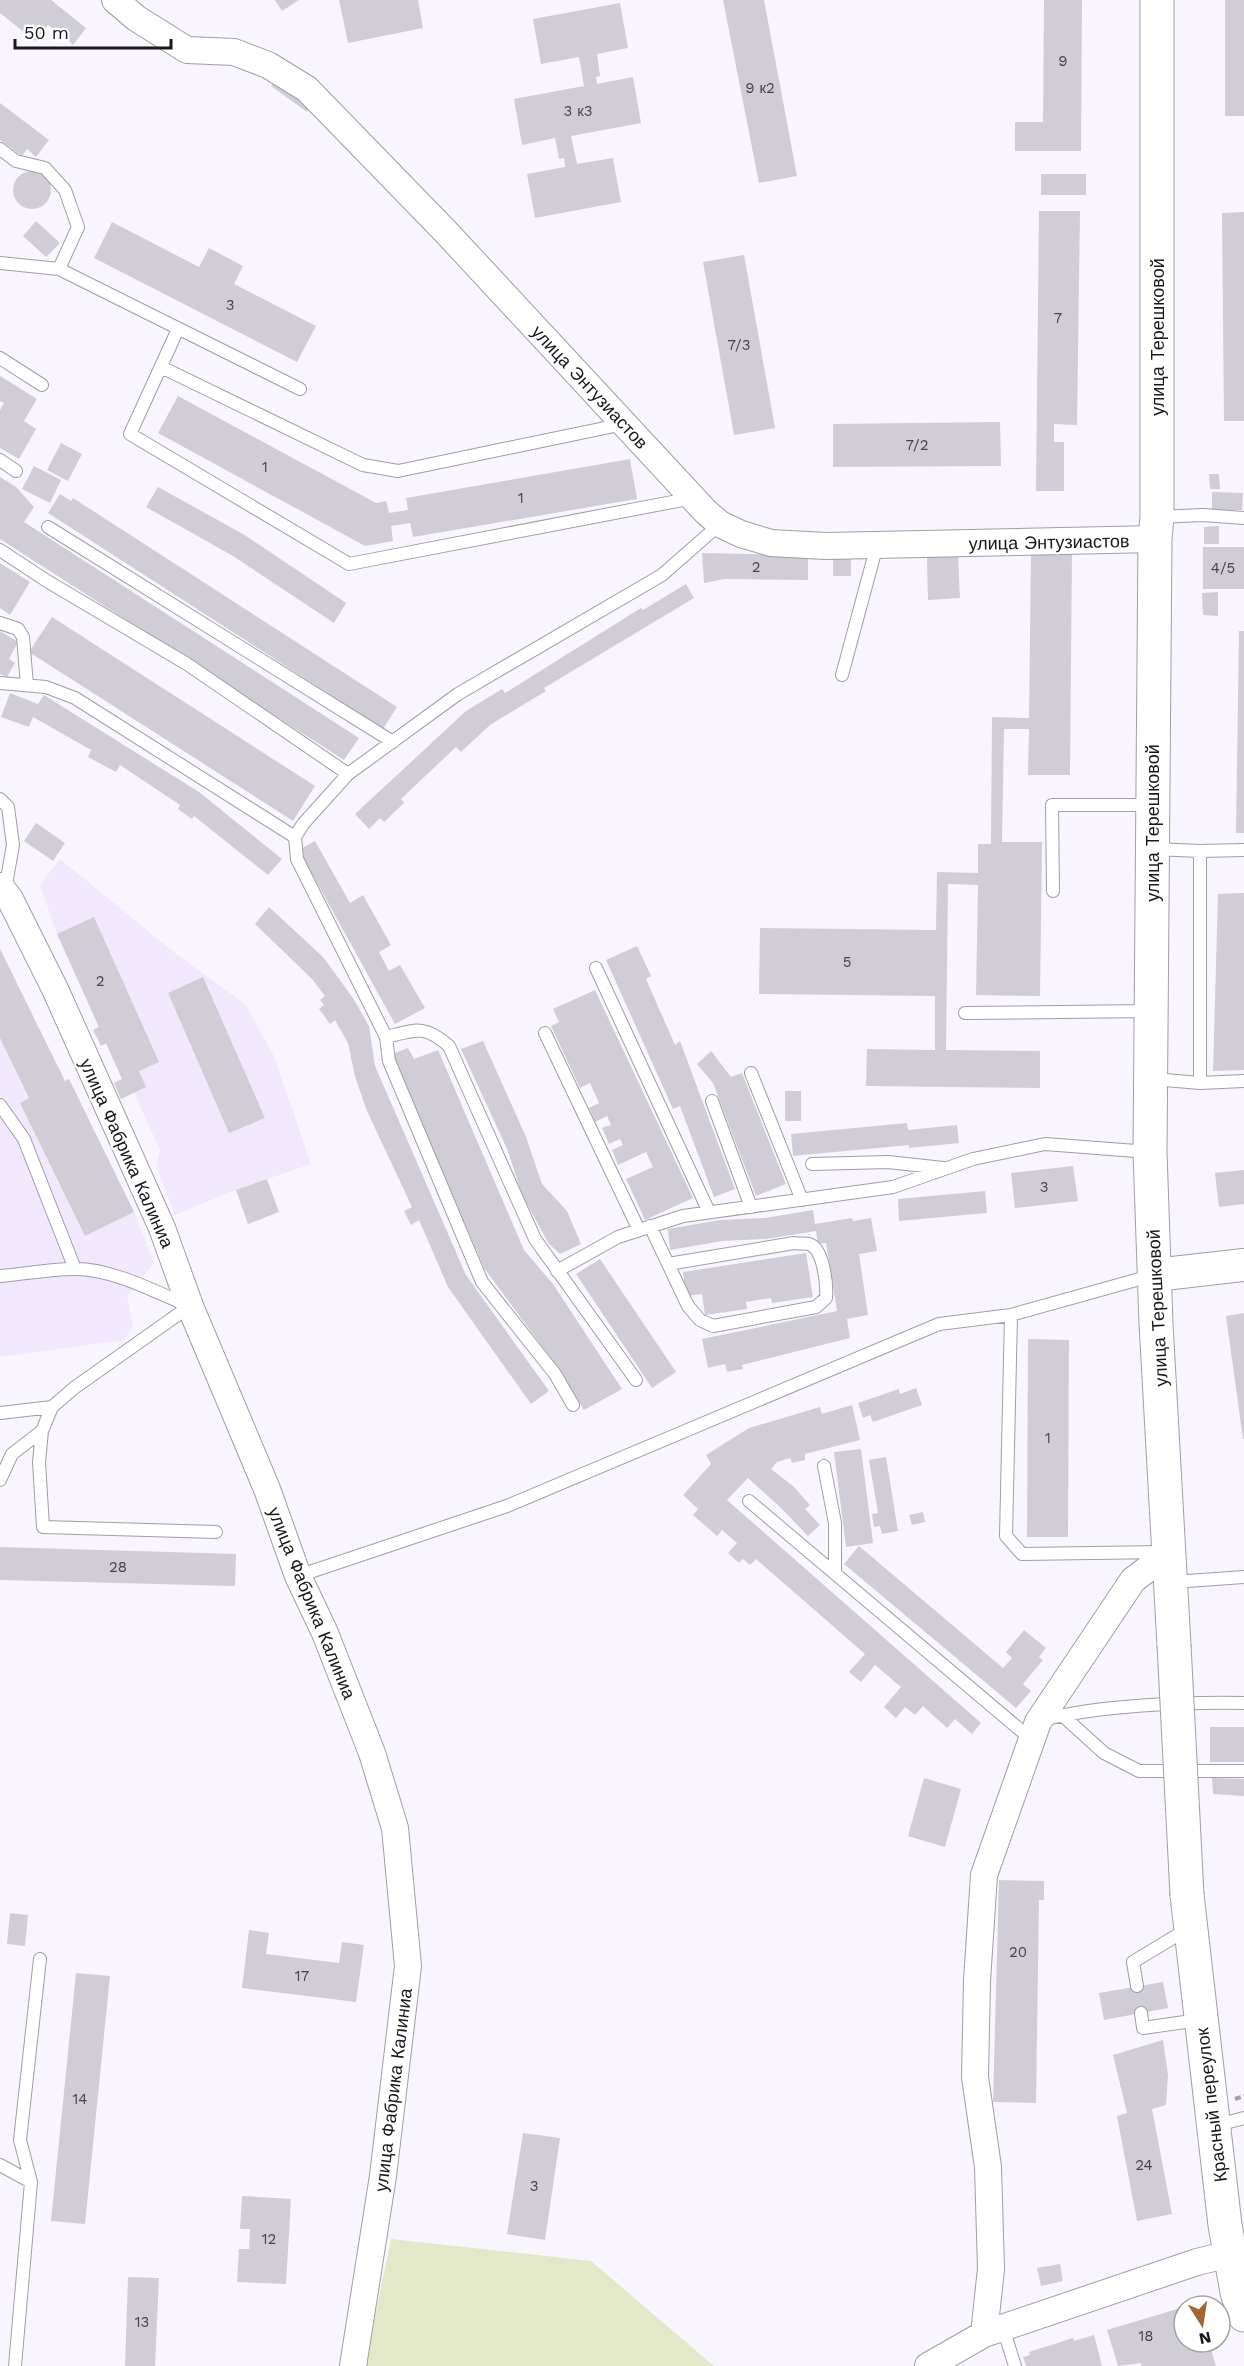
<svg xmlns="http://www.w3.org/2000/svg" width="1244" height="2366" font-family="'Work Sans',sans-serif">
<rect width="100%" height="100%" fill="#f9f5fe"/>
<!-- industrial -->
<path fill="#f2e8fe" d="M 60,859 L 175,953 L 245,1004 L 274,1056 L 311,1164 L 236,1190 L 175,1215 L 156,1167 L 160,1150 L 134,1093 L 121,1099 L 114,1083 L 122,1079 L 106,1044 L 101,1046 L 93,1030 L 99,1027 L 57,934 L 40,885 Z
M 0,949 L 65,1081 L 69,1079 L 134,1212 L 154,1263 L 127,1296 L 133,1326 L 124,1340 L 0,1357 Z"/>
<!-- green -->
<path fill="#e3e8c8" d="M 391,2239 L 591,2261 L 714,2366 L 365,2366 Z"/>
<!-- building -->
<path fill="#d1cdd6" d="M 0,0 L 51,0 L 86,28 L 73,45 L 48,25 L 35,41 L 0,13 Z
M 275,0 L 299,0 L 282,11 Z
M 339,0 L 418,0 L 423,28 L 348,43 Z
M 723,0 L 764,0 L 797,176 L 759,183 Z
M 1044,0 L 1082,0 L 1081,151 L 1015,151 L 1015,122 L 1043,122 Z
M 1225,0 L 1244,0 L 1244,116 L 1225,116 Z
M 620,3 L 628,48 L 597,54 L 600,76 L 596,77 L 597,84 L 633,77 L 641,123 L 571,136 L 577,164 L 613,158 L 621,202 L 535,218 L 527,174 L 565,167 L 564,158 L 559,159 L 555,138 L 522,145 L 514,99 L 584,86 L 579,57 L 541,64 L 533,19 Z
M 278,76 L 314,102 L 307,112 L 271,86 Z
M 0,103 L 49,140 L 36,157 L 27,149 L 22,156 L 0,140 Z
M13 190a19 19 0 1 1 38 0a19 19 0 1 1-38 0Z
M 1041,174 L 1086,174 L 1086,195 L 1041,195 Z
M 1039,211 L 1080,211 L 1077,425 L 1054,424 L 1054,442 L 1064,442 L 1064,491 L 1036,491 Z
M 1244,212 L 1244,421 L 1224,421 L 1222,213 Z
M 36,221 L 60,243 L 46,257 L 23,236 Z
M 112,222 L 199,267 L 209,248 L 243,266 L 234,284 L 316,326 L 297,362 L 94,258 Z
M 744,255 L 775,428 L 734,435 L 703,262 Z
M 0,376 L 37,399 L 24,421 L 36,429 L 19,459 L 0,448 L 0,410 L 4,403 L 0,401 Z
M 178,396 L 376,503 L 386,501 L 389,513 L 408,510 L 406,498 L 630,459 L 637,499 L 413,537 L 410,523 L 391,526 L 393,541 L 365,546 L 158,433 Z
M 1000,422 L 1001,466 L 833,467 L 833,424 Z
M 61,443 L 82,454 L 68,481 L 47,470 Z
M 34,466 L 61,480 L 50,503 L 22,489 Z
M 1209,474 L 1219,474 L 1220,489 L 1210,489 Z
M 0,477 L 16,487 L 34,507 L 24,522 L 359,738 L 344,760 L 0,539 Z
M 158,487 L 243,534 L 346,603 L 334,623 L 233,556 L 146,507 Z
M 1212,492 L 1243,493 L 1242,510 L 1212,510 Z
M 60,494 L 71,501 L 73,498 L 397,707 L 383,729 L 48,513 Z
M 1219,526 L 1219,544 L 1204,544 L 1204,527 Z
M 1203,547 L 1244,547 L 1244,589 L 1203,589 Z
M 1031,552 L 1072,553 L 1070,775 L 1028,775 L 1029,729 L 1004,729 L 1002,842 L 1042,842 L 1040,996 L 976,995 L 978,885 L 948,884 L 946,1050 L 1040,1051 L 1040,1088 L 866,1086 L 867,1049 L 935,1050 L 935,996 L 759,994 L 760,928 L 936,930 L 937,872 L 978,873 L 978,844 L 991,844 L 992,717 L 1029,718 Z
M 702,553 L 808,555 L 808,580 L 725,579 L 704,583 Z
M 958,554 L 960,598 L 928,600 L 927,556 Z
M 851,557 L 851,576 L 833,576 L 833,558 Z
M 0,563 L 30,582 L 10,615 L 0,608 Z
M 686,584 L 694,598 L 544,688 L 546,691 L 490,725 L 461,752 L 456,747 L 401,799 L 404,803 L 384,822 L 380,818 L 369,829 L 355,814 L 466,711 L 502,689 L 505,693 L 641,608 L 643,610 Z
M 1218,592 L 1218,616 L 1203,615 L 1202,593 Z
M 52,617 L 315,786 L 293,821 L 29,652 Z
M 0,631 L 18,642 L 9,659 L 15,663 L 7,677 L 0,674 Z
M 1239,631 L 1244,631 L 1244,833 L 1236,833 Z
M 10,693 L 38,704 L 44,695 L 199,792 L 282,859 L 268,875 L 194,816 L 192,819 L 178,809 L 180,805 L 120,765 L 116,772 L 88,757 L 91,750 L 33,717 L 29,727 L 1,717 Z
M 36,823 L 65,843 L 53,861 L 24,841 Z
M 315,841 L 350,903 L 363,895 L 391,945 L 379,952 L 389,971 L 400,965 L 425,1008 L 395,1024 L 299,850 Z
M 1239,893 L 1244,893 L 1244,1070 L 1213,1071 L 1218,894 Z
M 269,907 L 323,957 L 353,998 L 369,1026 L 375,1066 L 466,1275 L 549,1391 L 531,1404 L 448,1287 L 419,1220 L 411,1225 L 404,1211 L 412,1207 L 367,1111 L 355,1077 L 348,1043 L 335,1020 L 330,1024 L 319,1009 L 324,1005 L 320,1000 L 325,996 L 312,979 L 255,924 Z
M 94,917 L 159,1062 L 139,1071 L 146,1087 L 121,1099 L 114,1083 L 122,1079 L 106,1043 L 101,1046 L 93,1030 L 99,1027 L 57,934 Z
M 637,946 L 651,976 L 646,979 L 675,1045 L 680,1041 L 735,1189 L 714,1197 L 680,1106 L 673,1109 L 606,960 Z
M 0,949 L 65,1081 L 69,1079 L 134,1212 L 85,1236 L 20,1103 L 29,1098 L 0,1038 Z
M 203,977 L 265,1118 L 229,1133 L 168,993 Z
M 595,990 L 693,1198 L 645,1220 L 626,1179 L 653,1167 L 646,1152 L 618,1165 L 612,1150 L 623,1145 L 620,1139 L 609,1144 L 602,1128 L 611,1125 L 607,1116 L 595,1122 L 589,1108 L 599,1103 L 590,1083 L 580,1088 L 551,1026 L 559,1022 L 553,1009 Z
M 483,1041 L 526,1137 L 542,1184 L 567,1211 L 581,1244 L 560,1254 L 549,1244 L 522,1195 L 508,1151 L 461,1049 Z
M 408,1048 L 414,1059 L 438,1050 L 524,1250 L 553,1284 L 622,1389 L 584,1410 L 561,1372 L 484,1268 L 392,1054 Z
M 711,1051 L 731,1077 L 742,1073 L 786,1184 L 756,1196 L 713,1083 L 697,1064 Z
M 785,1091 L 801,1091 L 801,1121 L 785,1121 Z
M 907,1123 L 908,1130 L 957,1125 L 959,1143 L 909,1148 L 909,1145 L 793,1156 L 791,1134 Z
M 1073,1166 L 1078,1201 L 1015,1208 L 1011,1173 Z
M 1244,1170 L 1244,1204 L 1219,1207 L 1215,1173 Z
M 267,1179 L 279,1212 L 248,1224 L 236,1190 Z
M 985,1191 L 987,1213 L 899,1221 L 898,1199 Z
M 813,1210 L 815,1224 L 852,1218 L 853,1221 L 871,1218 L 877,1251 L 859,1254 L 868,1315 L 847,1319 L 850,1338 L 742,1365 L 743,1369 L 727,1372 L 725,1364 L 708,1368 L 702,1339 L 837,1311 L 826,1243 L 818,1244 L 816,1231 L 766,1239 L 722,1241 L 670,1250 L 668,1229 L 720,1220 L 765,1218 Z
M 806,1253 L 813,1297 L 772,1303 L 771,1298 L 746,1302 L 747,1309 L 705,1315 L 702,1294 L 686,1296 L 683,1272 Z
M 600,1259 L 676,1372 L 652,1388 L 576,1274 Z
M 1244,1313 L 1244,1439 L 1243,1439 L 1226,1316 Z
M 1028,1339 L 1069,1340 L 1068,1537 L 1027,1537 Z
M 916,1388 L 922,1405 L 873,1422 L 870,1415 L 863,1418 L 858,1403 L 899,1389 L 900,1394 Z
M 852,1405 L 860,1440 L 805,1454 L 805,1460 L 792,1463 L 790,1458 L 777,1462 L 771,1469 L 793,1486 L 810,1505 L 805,1509 L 820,1525 L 808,1536 L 779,1506 L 748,1478 L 727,1500 L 981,1723 L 972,1734 L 955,1719 L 947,1728 L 923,1706 L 915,1715 L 905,1707 L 896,1718 L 884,1707 L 901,1687 L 875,1665 L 861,1682 L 849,1672 L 865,1654 L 756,1559 L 750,1565 L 743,1559 L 739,1563 L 728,1553 L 737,1543 L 722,1530 L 717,1536 L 693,1515 L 698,1509 L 683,1495 L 711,1464 L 706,1455 L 749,1428 L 820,1407 L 822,1414 Z
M 861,1449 L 873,1543 L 846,1547 L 834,1452 Z
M 886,1457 L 898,1531 L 882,1534 L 880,1526 L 874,1527 L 872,1514 L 878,1513 L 869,1460 Z
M 923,1512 L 925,1522 L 912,1525 L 909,1515 Z
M 859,1546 L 1003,1668 L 1012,1658 L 1006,1652 L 1024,1630 L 1046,1648 L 1039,1657 L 1043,1660 L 1023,1684 L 1031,1691 L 1016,1708 L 844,1564 Z
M 0,1547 L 236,1554 L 235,1586 L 0,1580 Z
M 1210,1727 L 1244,1727 L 1244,1762 L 1210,1762 Z
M 924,1778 L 961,1789 L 945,1847 L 908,1836 Z
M 1212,1778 L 1244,1779 L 1244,1796 L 1213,1794 Z
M 999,1880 L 1044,1881 L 1044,1900 L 1039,1900 L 1036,2103 L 993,2102 Z
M 10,1913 L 28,1915 L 25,1946 L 7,1944 Z
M 249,1930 L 269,1933 L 266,1954 L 339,1963 L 342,1942 L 364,1945 L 356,2002 L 242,1988 Z
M 76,1973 L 110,1976 L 85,2224 L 51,2221 Z
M 1163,1982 L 1168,2008 L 1104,2020 L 1099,1993 Z
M 1163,2040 L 1168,2075 L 1166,2105 L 1152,2109 L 1172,2214 L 1137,2221 L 1117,2116 L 1127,2113 L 1113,2055 Z
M 523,2133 L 560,2138 L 545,2240 L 507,2234 Z
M 242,2196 L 291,2199 L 286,2284 L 237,2282 L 239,2249 L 249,2249 L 250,2229 L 240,2229 Z
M 1060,2264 L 1063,2281 L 1041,2286 L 1037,2268 Z
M 128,2277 L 159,2278 L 155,2366 L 125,2366 Z
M 1184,2307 L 1184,2342 L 1209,2342 L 1216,2366 L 1141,2366 L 1141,2363 L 1118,2366 L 1107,2330 Z
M 1094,2335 L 1102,2366 L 1026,2366 L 1023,2357 L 1030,2355 L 1029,2352 L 1073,2338 L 1074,2341 Z"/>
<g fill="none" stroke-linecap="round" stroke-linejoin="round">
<defs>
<path id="service" d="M 0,149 L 16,161 L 45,168 L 65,190 L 78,227 L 59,269
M 0,263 L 59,269 L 300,389
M 178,329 L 130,434 L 349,564 L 693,498
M 0,358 L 42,385
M 161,367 L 363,465 L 398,471 L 624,424
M 0,460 L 16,471
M 1158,517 L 1203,515 L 1244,518
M 48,527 L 393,742
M 0,550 L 47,581 L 187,664 L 348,774
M 0,623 L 18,629 L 23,637 L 27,685
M 842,675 L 877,545
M 0,683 L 46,687 L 75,698 L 295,837
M 0,799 L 8,807 L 13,845 L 5,890
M 1153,849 L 1200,851 L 1244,850
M 1200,851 L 1200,1083 L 1244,1081
M 1053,891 L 1052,805 L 1151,805
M 596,968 L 709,1212
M 965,1013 L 1151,1011
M 545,1033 L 639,1230
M 386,1037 C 415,1030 424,1024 449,1046 L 535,1239 L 636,1380
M 751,1073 L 802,1200
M 1153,1079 L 1200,1083
M 712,1101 L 751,1207
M 0,1105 L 24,1139 L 75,1269
M 812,1164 L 888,1162 L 943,1168
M 650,1226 L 688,1306 L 700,1320 L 713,1326 L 816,1307 L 826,1298 C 827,1285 824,1249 809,1244 C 805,1243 798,1244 794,1243 L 668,1264
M 557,1271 L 618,1237 L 683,1216 L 893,1187 L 973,1159 L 1045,1144 L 1149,1152
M 0,1276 C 25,1274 50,1269 74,1269 C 111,1268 156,1292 189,1306
M 190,1306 L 74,1388 L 52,1407 L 42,1431 L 39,1462 L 43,1527 L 216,1532
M 1011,1315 L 1006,1536 L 1022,1554 L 1163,1552
M 573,1405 L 555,1374 L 482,1282 L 389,1061 L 386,1037 L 297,859 L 295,837 L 303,824 L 348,774 L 458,694 L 662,575 L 720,524
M 0,1413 L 52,1407
M 824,1466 L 835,1523 L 835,1573
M 0,1480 L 12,1454 L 42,1431
M 749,1501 L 1031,1739
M 298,1576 L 507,1506 L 939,1324 L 1011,1315 L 1154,1275
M 1173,1582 L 1244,1577
M 1062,1715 L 1104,1753 L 1139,1771 L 1244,1771
M 1042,1720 C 1100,1705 1184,1702 1244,1703
M 1137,1986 L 1133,1962 L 1189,1928
M 1141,2013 L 1143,2028 L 1199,2020
M 1214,2126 L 1244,2118
M 0,2165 L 31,2182
M 1003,2328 L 1015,2366
M 15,2366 L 31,2182 L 20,2140 L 40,1959"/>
<path id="minor" d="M 115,0 L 136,18 L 187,50 L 234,52 L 268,65 L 307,89 L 446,232 L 706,512 L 720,524 L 741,534 L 771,543 L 826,546 L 1155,539
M 0,886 L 10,899 L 55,989 L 162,1228 L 190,1306 L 267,1489 L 298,1576 L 325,1633 L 372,1753 L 395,1828 L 408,1966 L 383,2176 L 353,2366
M 984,2334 L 1197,2262 L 1230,2254
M 928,2366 L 984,2334 L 991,2269 L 988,2167 L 975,2077 L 977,1981 L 984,1875 L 1038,1722 L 1133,1580 L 1170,1552"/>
<path id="tertiary" d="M 1155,1275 L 1244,1265"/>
<path id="secondary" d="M 1157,0 L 1157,517 L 1155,539 L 1150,1152 L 1156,1324 L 1174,1645
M 1187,1895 L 1225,2225 L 1237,2292 L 1244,2315"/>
</defs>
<!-- service casing -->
<use href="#service" stroke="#a19da5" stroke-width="14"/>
<!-- minor casing -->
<use href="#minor" stroke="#a19da5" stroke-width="28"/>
<!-- tertiary casing -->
<use href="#tertiary" stroke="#a19da5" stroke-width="34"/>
<!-- secondary casing -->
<use href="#secondary" stroke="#a19da5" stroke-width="35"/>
<!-- path -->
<path stroke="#9f9ca3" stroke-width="4" stroke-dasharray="6 3" stroke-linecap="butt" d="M 1235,2099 L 1244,2096"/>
<!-- service -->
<use href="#service" stroke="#fff" stroke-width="12"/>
<!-- minor -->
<use href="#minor" stroke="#fff" stroke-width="26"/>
<!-- tertiary -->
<use href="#tertiary" stroke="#fff" stroke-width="32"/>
<!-- secondary -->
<use href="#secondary" stroke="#fff" stroke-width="33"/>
<defs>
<path id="secondary-bridge" d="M 1174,1645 L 1187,1895"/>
</defs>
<!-- secondary-bridge casing -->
<use href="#secondary-bridge" stroke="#a19da5" stroke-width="35" stroke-linecap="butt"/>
<!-- secondary-bridge -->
<use href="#secondary-bridge" stroke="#fff" stroke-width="33"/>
</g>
<g text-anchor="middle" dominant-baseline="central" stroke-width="4.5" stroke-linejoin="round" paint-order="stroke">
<!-- number labels -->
<g font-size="15" fill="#474449">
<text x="1063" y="61">9</text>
<text x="760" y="88">9 к2</text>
<text x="578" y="111">3 к3</text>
<text x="230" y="305">3</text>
<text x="1058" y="318">7</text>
<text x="739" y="345">7/3</text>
<text x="917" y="445">7/2</text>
<text x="265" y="467">1</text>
<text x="521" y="498">1</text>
<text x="756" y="567">2</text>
<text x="1223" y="568">4/5</text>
<text x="847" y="962">5</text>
<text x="100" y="981">2</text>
<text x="1044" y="1187">3</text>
<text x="1048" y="1438">1</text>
<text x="118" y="1567">28</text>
<text x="1018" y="1952">20</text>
<text x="302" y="1976">17</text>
<text x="80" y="2099">14</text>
<text x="1144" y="2165">24</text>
<text x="534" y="2186">3</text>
<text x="269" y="2239">12</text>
<text x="142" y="2322">13</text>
<text x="1146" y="2336">18</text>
</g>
<!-- street labels -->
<g font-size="18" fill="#19171a" stroke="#fff">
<text transform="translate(1157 337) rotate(-90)">улица Терешковой</text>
<text transform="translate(590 387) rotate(47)">улица Энтузиастов</text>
<text transform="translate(1049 542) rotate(-1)">улица Энтузиастов</text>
<text transform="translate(1152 823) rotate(-90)">улица Терешковой</text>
<text transform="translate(127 1153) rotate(66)">улица Фабрика Калиниа</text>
<text transform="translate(1157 1308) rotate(-93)">улица Терешковой</text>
<text transform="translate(312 1603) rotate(68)">улица Фабрика Калиниа</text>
<text transform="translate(393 2090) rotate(-83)">улица Фабрика Калиниа</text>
<text transform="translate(1211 2105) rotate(-97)">Красный переулок</text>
</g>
</g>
<!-- north arrow -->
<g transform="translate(1202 2324) rotate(168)"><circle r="28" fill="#ffffff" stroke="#a3a2a3" stroke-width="1.5"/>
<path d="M0-4.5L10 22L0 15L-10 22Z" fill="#a66333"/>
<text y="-9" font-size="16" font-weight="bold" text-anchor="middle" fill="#19171a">N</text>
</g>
<!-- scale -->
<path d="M15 39v9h156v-9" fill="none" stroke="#19171a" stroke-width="3"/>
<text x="24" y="39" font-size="18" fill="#19171a" stroke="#ffffff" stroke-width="4.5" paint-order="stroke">50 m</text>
</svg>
